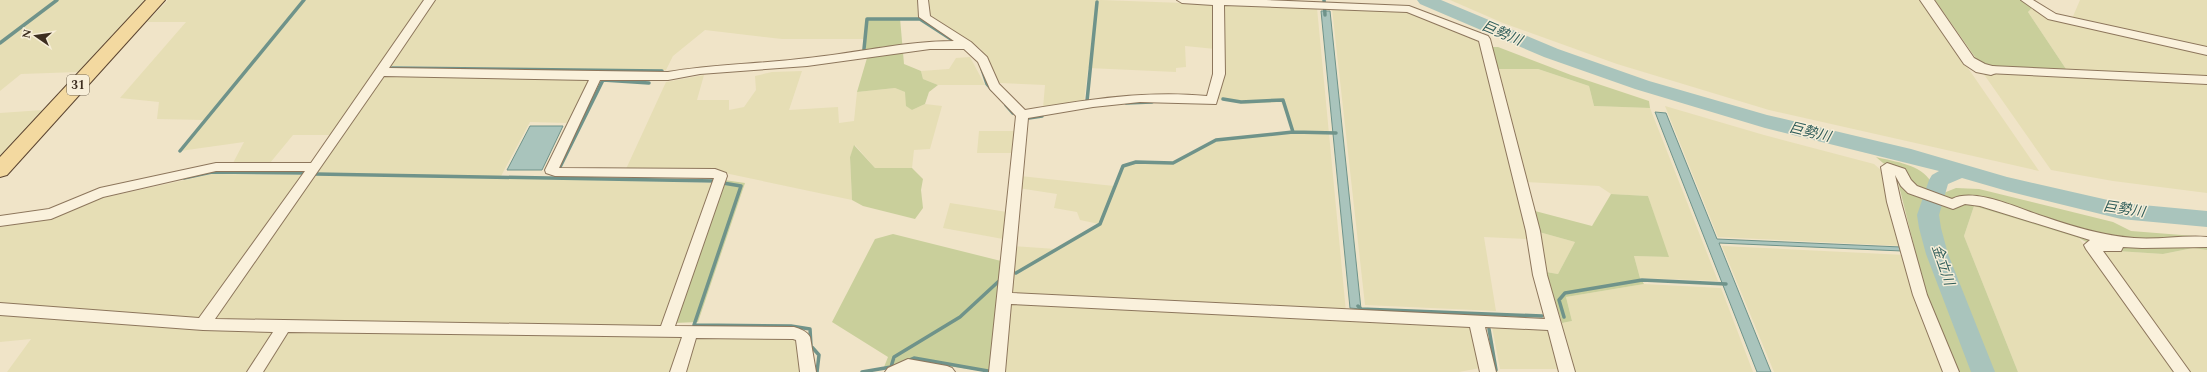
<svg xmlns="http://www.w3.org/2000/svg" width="2207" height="372" font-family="Spectral,'Noto Sans JP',serif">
<rect width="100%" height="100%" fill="#f0e4c8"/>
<!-- farmland -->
<path fill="#e6deb5" d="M 0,0 L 145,0 L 78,72 L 21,74 L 0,91 Z
M 168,0 L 425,0 L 331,135 L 293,135 L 270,163 L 233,163 L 244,142 L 180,151 L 205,120 L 157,119 L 159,102 L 120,98 L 186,22 L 147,22 Z
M 435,0 L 917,0 L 918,18 L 866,19 L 864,39 L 782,39 L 705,30 L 673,56 L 666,70 L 390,66 Z
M 928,0 L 1101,0 L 1317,8 L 1346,312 L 1009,294 L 1014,246 L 1056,249 L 1099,224 L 1080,220 L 1077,212 L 1054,208 L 1057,194 L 1018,188 L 1020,176 L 1114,186 L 1123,166 L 1136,162 L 1173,163 L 1216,140 L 1293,131 L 1281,102 L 1245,104 L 1217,99 L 1215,49 L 1185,46 L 1186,67 L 1176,68 L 1176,72 L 1088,68 L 1084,102 L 1043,108 L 1045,85 L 999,83 L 981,49 L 930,15 Z
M 1450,0 L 1921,0 L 2039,171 L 1769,110 L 1617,64 L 1503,23 Z
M 2080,0 L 2207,0 L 2207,49 L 2071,21 Z
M 2032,8 L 2048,18 L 2069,24 L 2207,53 L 2207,76 L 2066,69 L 2028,12 Z
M 1332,9 L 1412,12 L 1479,41 L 1528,239 L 1484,237 L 1496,311 L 1365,305 Z
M 970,57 L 985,85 L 938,85 L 923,79 L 921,71 L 949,69 L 956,58 Z
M 1497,69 L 1538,69 L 1589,86 L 1594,106 L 1650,108 L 1718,281 L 1640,278 L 1634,256 L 1668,257 L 1648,196 L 1611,194 L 1599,186 L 1526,182 Z
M 802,71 L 789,110 L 838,107 L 839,123 L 854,121 L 857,92 L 895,88 L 905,92 L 912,110 L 925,104 L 942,106 L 930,149 L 914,150 L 912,168 L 875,168 L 855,145 L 850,157 L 852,200 L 720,172 L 626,169 L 666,82 L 704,75 L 697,100 L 729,100 L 729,110 L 744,107 L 756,90 L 755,76 L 772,72 Z
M 1983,73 L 2207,83 L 2207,193 L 2113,181 L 2051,170 Z
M 383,75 L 591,78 L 569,123 L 530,122 L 500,178 L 714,183 L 662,328 L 210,321 Z
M 1665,106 L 1764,135 L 1874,164 L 1882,171 L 1902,246 L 1718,237 Z
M 43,110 L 0,156 L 0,113 Z
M 979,131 L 1015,131 L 1013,153 L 977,153 Z
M 212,174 L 305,175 L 203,319 L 0,306 L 0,227 L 51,219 L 98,199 Z
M 950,203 L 1007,212 L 1003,239 L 943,228 Z
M 1974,206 L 2079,238 L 2173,372 L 2018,372 L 1964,236 Z
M 1539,232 L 1575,242 L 1558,274 L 1546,272 Z
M 1722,246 L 1905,255 L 1946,372 L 1774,372 Z
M 2193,248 L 2207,250 L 2207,372 L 2189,372 L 2101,250 L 2163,254 Z
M 1644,284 L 1721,288 L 1753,372 L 1575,372 L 1562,323 L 1572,321 L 1566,297 Z
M 1010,303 L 1471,325 L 1480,368 L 1459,372 L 1002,372 Z
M 0,313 L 278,329 L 250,372 L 7,372 L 31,339 L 0,342 Z
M 1492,327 L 1547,329 L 1560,369 L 1500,369 Z
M 287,330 L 686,335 L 673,372 L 261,372 Z
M 695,335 L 795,336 L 803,372 L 683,372 Z"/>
<!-- green -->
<path fill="#c9cf9b" d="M 1935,0 L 2022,0 L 2032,8 L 2028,12 L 2066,69 L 1991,66 L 1977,60 Z
M 900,18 L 904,64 L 921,71 L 923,79 L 938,85 L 929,92 L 925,104 L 912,110 L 906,106 L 905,92 L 895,88 L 857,92 L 867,58 L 864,39 L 866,19 Z
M 1492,47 L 1498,47 L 1571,75 L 1649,101 L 1650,108 L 1594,106 L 1589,86 L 1538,69 L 1497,69 Z
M 854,145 L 875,168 L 912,168 L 923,179 L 921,190 L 923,208 L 915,219 L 863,206 L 852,200 L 850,157 Z
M 1876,157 C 1895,162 1921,164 1931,182 L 1923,222 L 1963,341 L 1976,372 L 1958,372 L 1927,298 L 1896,174 Z
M 724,180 L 745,183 L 698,322 L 674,323 Z
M 1956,188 L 1979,189 L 2113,222 L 2131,231 L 2207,237 L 2207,250 L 2193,248 L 2163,254 L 2101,250 L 2079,238 L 1974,206 L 1964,236 L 2018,372 L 1987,372 L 1975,345 L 1944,255 L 1935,221 L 1941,194 Z
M 1611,194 L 1648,196 L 1669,257 L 1634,256 L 1640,278 L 1644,284 L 1566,297 L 1572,321 L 1562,323 L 1546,272 L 1558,274 L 1575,242 L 1539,232 L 1535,211 L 1592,226 Z
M 893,234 L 1001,261 L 990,372 L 913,361 L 884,367 L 888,357 L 832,322 L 875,239 Z"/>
<!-- water -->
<path fill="#a9c4bc" stroke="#6f938a" d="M 1321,11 L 1330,11 L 1361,309 L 1350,308 Z
M 1655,112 L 1666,113 L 1717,239 L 1901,247 L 1902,251 L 1719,243 L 1771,372 L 1757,372 Z
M 530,126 L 563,126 L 542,170 L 507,170 Z"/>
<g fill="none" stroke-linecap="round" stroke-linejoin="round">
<!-- stream -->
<path stroke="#6f938a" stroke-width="3.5" d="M 1324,0 L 1325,15
M 0,43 L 57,0
M 864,49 L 867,19 L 920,19 L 954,41
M 392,68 L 662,71
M 982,69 L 987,84 L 992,90
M 1223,99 L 1241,102 L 1283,100 L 1293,132 L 1336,133
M 1087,101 L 1097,2
M 1126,103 L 1152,102
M 1006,105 L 1013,113
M 1029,118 L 1042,116
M 180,151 L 304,0
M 560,167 L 603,80 L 649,83
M 316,174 L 715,181
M 184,178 L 212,172 L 305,173
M 723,183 L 741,186 L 694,325 L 791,326 L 810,329 L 811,346 L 819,355 L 817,372
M 1928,252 L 1937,254
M 1016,273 L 1100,224 L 1123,166 L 1136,162 L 1173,163 L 1216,140 L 1293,132
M 1358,306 L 1361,309 L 1542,316
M 1564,317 L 1559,300 L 1565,293 L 1642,280 L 1726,284
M 1489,329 L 1496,370
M 907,361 L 914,358 L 988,371
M 862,372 L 891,367 L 894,357 L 960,317 L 999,281"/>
<!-- river -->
<path fill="#a9c4bc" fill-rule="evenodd" d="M 1417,0 L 1441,0 L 1558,49 L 1649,81 L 1767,115 L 1911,149 L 2007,177 L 2121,203 L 2207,211 L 2207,227 L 2121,219 L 2007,191 L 1962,178 L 1948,184 L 1939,215 L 1941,228 L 1948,254 L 1995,372 L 1971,372 L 1926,254 L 1919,228 L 1917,215 L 1929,180 L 1932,175 L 1939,171 L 1765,128 L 1635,89 L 1544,57 L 1420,4 Z"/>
<defs>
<path id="minor" d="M 424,0 L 435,0 L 389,68 L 668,72 C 714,64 761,64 808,58 C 857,53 905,41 954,41 L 919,17 L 918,0 L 928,0 L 930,16 L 971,42 L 987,57 L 999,84 L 1025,110 C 1085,100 1145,90 1207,96 L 1213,74 L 1213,5 L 1182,3 L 1177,0 L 1266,0 L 1409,6 L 1488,36 L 1490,39 L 1540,231 L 1547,275 L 1575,372 L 1559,372 L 1548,330 L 1485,327 L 1496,372 L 1480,372 L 1470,327 L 1011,304 L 1005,372 L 989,372 L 1016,116 L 990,89 L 978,62 L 964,49 L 930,49 L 807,66 L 700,74 L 668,80 L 600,80 L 559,168 L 715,169 L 726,173 L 727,176 L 675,326 L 794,327 C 800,329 807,331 810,337 L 816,372 L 800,372 L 796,340 L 793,339 L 696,338 L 686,372 L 670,372 L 682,337 L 288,332 L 263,372 L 247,372 L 273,332 L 203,330 L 0,315 L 0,303 L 199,318 L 305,171 L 216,171 L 103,197 L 51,219 L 0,226 L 0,216 L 49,209 L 100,188 L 216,163 L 311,163 ZM 1224,5 L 1407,12 L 1479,41 L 1526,231 L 1533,275 L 1545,319 L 1012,293 L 1028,118 L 1093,107 L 1140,102 L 1216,104 L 1225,74 ZM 384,76 L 589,80 L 545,170 L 546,173 L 555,176 L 714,178 L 661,326 L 215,319 Z
M 2021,0 L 2033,0 L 2056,14 L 2207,47 L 2207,55 L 2048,19 Z
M 1991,66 L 2207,76 L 2207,84 L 1987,73 L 1985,70 L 1987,67 Z
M 1887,163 L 1905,169 L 1911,180 L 1917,186 L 1952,199 C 1976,187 2021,210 2045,217 C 2074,227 2104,236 2134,238 C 2158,240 2183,235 2207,237 L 2207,247 L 2142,248 L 2123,247 L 2121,251 L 2103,251 L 2190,372 L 2174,372 L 2086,249 L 2084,245 L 2090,240 L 1980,206 L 1965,204 L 1953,209 L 1908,193 L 1901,186 L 1895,175 L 1901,202 L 1927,295 L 1959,372 L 1943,372 L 1913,295 L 1887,202 L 1881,167 Z
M 908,359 L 947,366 L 952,368 L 955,372 L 885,372 L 888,368 Z"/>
<path id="tertiary" d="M 1920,0 L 1934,0 L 1974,58 L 1985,64 L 1996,67 L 1999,70 L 1996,73 L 1991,75 L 1976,72 L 1964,64 Z"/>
<path id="primary" d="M 146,0 L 165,0 L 7,175 L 0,177 L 0,157 Z"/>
</defs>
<!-- minor casing -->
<use href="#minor" stroke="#8d765c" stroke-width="2"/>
<!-- tertiary casing -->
<use href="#tertiary" stroke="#8d765c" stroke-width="2"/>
<!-- primary casing -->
<use href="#primary" stroke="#5b4430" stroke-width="2"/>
<!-- minor -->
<use href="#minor" fill="#faf1dc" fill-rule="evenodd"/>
<!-- tertiary -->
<use href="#tertiary" fill="#faf1dc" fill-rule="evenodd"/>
<!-- primary -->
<use href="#primary" fill="#f3d9a0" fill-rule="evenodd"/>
</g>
<g text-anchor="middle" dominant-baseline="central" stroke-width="3" stroke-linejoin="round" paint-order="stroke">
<!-- shield labels -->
<rect fill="#f7eed8" stroke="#756857" stroke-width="1" x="67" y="75" width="22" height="20" rx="3"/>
<g font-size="12" font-weight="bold" fill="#3d2e20">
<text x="78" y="85">31</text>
</g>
<!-- water labels -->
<g font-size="14" font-style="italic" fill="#2f5d5a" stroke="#f7eed8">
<text transform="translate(1502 33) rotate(23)">巨勢川</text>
<text transform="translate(1810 132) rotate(14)">巨勢川</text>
<text transform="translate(2124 209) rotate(9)">巨勢川</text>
<text transform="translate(1943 265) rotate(71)">金立川</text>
</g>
</g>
<!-- north arrow -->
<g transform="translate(36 36) rotate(283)" stroke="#f7eed8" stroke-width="3" paint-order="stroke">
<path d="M0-3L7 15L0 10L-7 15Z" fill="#3d2e20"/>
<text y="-6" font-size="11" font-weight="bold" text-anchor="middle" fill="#3d2e20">N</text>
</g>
</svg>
